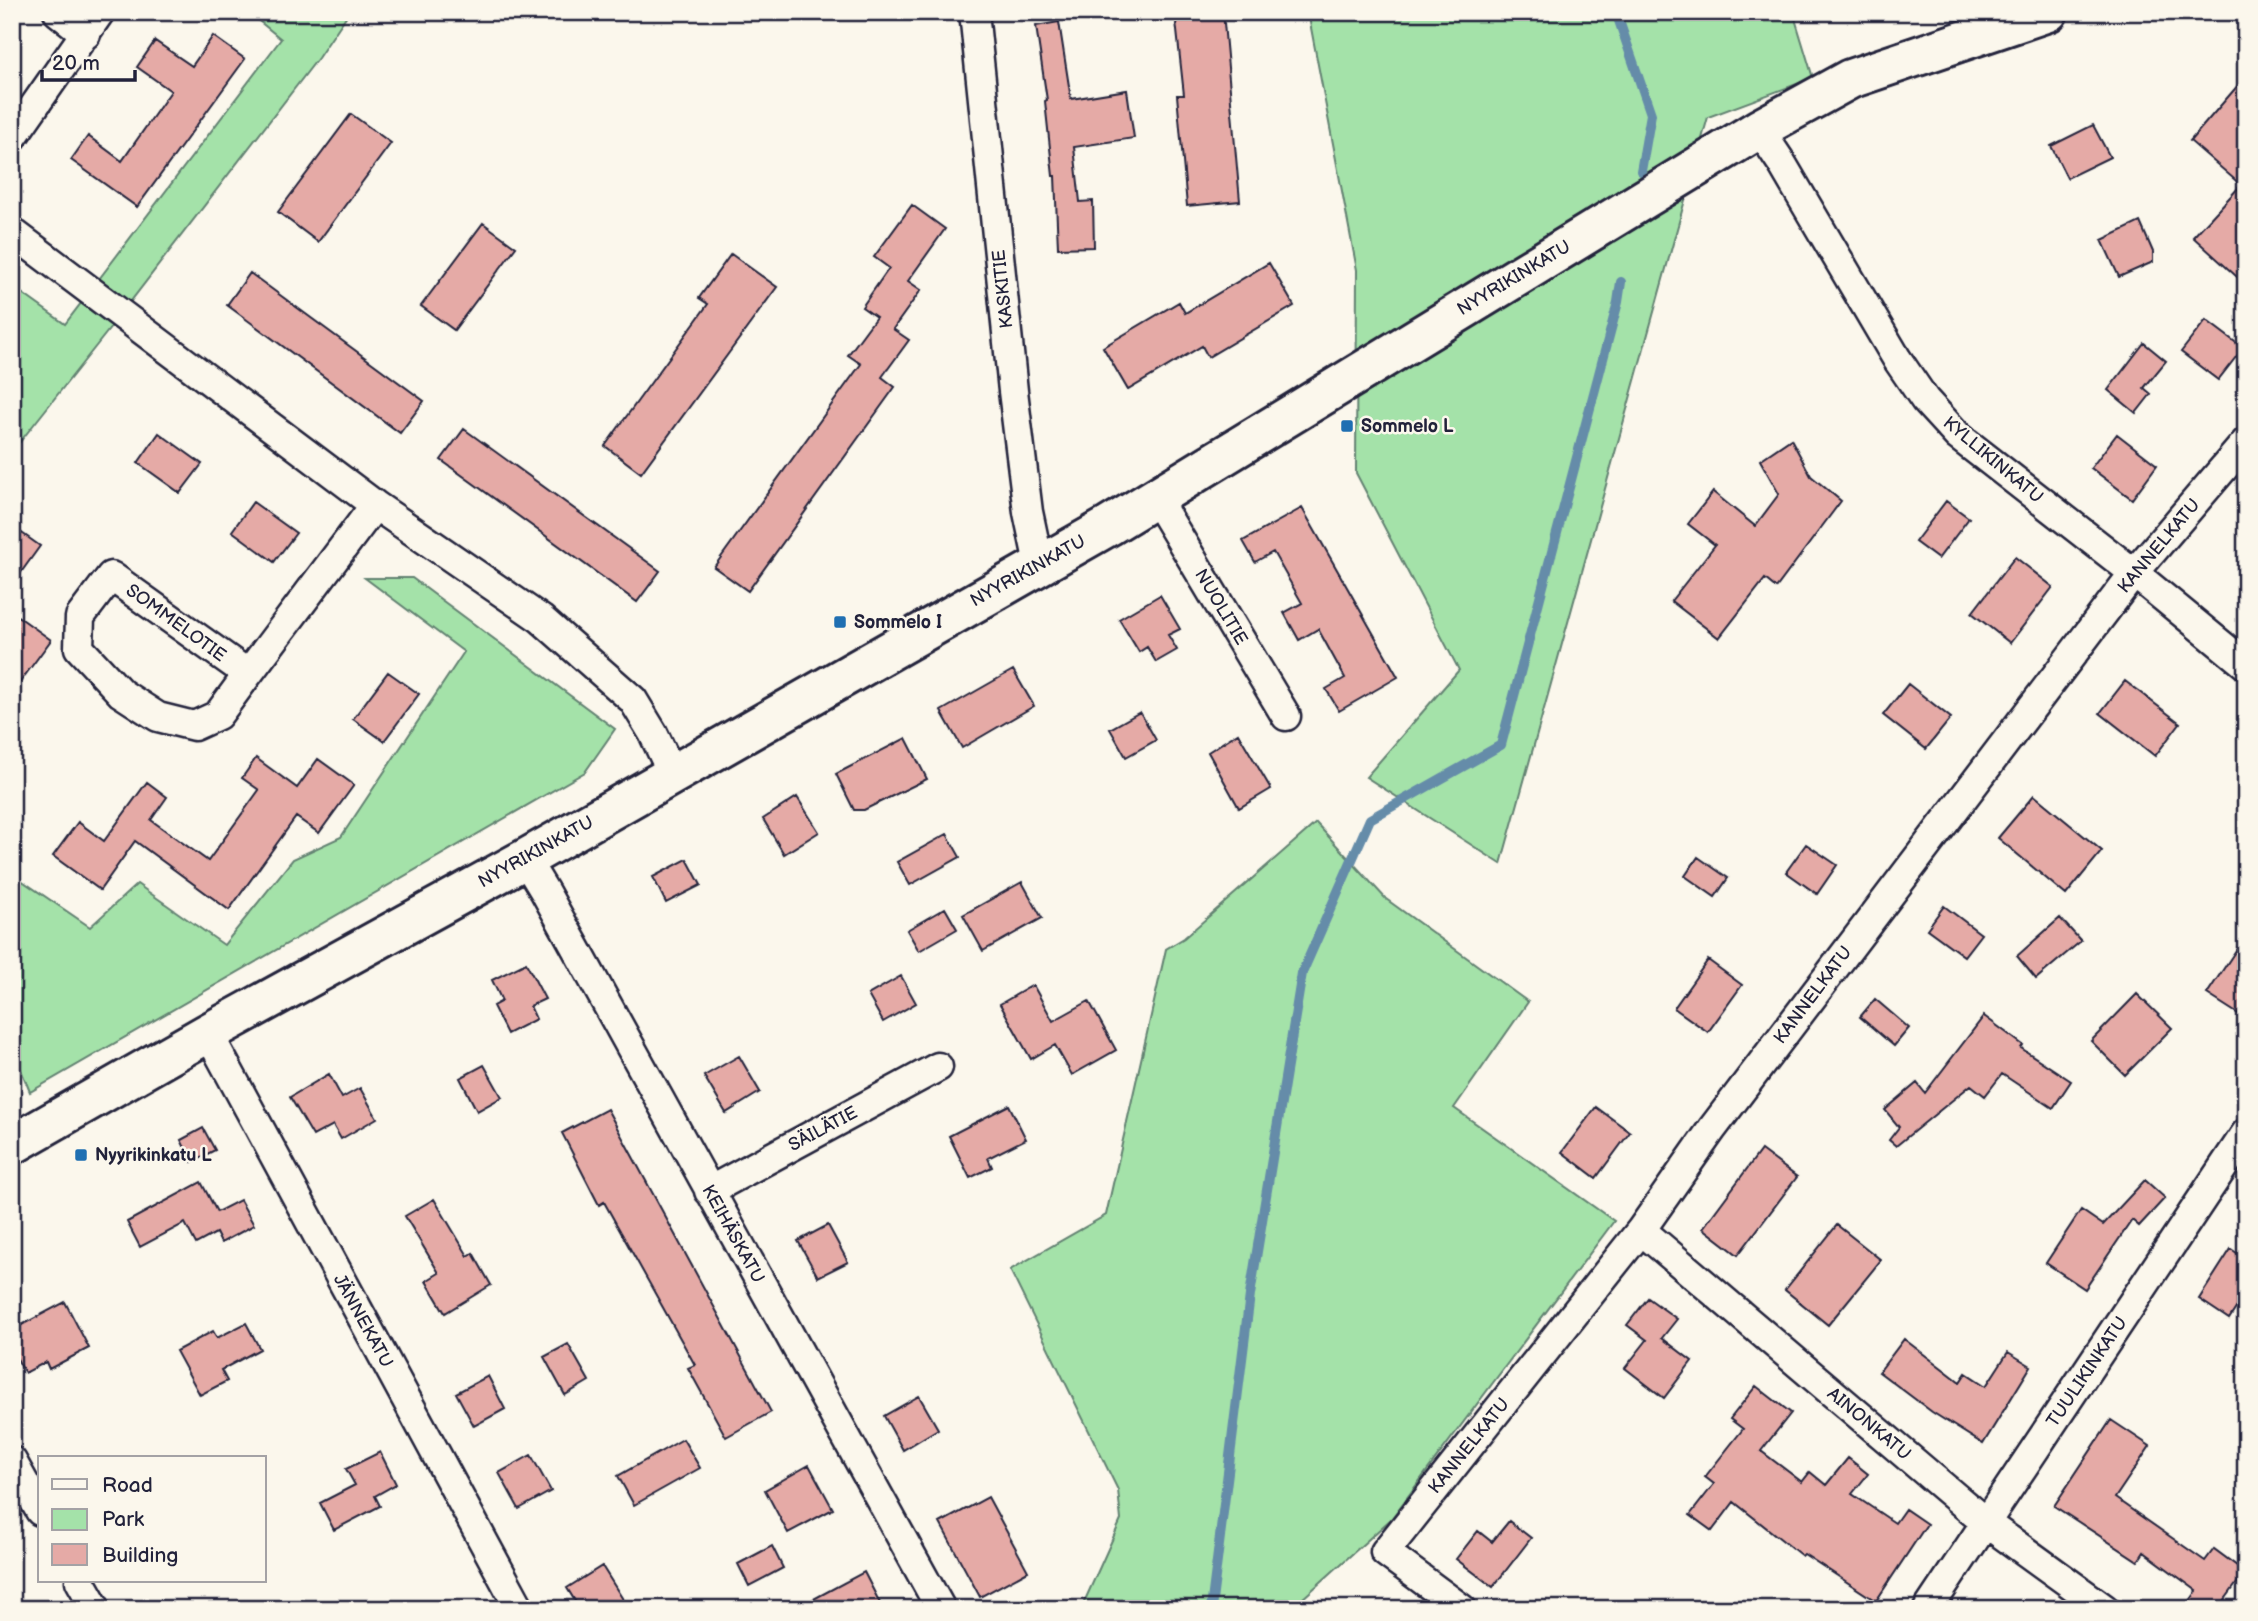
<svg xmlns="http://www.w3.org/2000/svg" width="2258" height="1621" font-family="'Balsamiq Sans',sans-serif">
<rect width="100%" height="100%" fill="#fbf7ec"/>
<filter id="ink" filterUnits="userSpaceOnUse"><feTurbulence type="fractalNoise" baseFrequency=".0143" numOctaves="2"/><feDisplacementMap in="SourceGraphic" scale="14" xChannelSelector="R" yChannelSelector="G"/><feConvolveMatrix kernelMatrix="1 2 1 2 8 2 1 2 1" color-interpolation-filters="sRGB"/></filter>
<g filter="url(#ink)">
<!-- green -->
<path fill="#a4e2a9" stroke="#638272" stroke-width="2" d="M 248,12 L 349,12 L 318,58 L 124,310 L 93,287 L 281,39 Z
M 1308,12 L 1793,12 L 1813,78 L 1708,117 L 1501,864 L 1366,777 L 1459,670 L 1356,473 L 1357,270 Z
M 12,286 L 65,324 L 88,294 L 119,317 L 12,452 Z
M 365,578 L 412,578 L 615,729 L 585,772 L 30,1092 L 12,1048 L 12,874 L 90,927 L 137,884 L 224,945 L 293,859 L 341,837 L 464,652 Z
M 1316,823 L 1386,899 L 1528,1002 L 1454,1108 L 1614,1221 L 1391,1519 L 1291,1609 L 1081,1609 L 1121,1520 L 1118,1490 L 1010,1270 L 1106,1215 L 1166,949 L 1184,938 Z"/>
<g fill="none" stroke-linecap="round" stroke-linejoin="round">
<!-- stream -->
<path stroke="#658ca9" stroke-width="10" d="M 1616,12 L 1651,114 L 1641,171
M 1211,1609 L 1250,1295 L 1302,973 L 1370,819 L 1501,745 L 1618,302 L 1621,282"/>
</g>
<!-- building -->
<path fill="#e5aaa6" stroke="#22223b" stroke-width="2" d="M 1175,12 L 1223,12 L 1240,201 L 1187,206 L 1177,95 L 1184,95 Z
M 1059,22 L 1071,99 L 1127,90 L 1134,138 L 1074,147 L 1080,202 L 1093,201 L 1094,247 L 1058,248 L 1055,176 L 1053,176 L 1045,101 L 1047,100 L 1036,26 Z
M 213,36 L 245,59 L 137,207 L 71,160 L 88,136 L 122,161 L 171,91 L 137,67 L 155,41 L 192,66 Z
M 2246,76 L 2246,285 L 2193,237 L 2241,185 L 2190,141 Z
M 351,114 L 391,143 L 318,242 L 278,212 Z
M 2093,125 L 2110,157 L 2067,178 L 2051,146 Z
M 912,205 L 945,229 L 908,281 L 921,290 L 893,329 L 909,340 L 882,377 L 895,387 L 748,591 L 714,567 L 861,364 L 848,355 L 876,317 L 862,307 L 889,268 L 874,257 Z
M 2140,222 L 2153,252 L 2153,262 L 2119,277 L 2102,240 Z
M 483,223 L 516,247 L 454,330 L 421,306 Z
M 731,254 L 777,287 L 641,473 L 605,446 L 708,304 L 699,298 Z
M 1269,263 L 1294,306 L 1208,357 L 1202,346 L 1128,390 L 1103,347 L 1179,302 L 1185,313 Z
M 250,273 L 424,401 L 400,433 L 227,305 Z
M 2206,320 L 2243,348 L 2218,380 L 2181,352 Z
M 2144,343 L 2166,361 L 2144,388 L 2151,394 L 2136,413 L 2108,390 Z
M 464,429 L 660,571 L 637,602 L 441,460 Z
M 159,433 L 202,464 L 180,493 L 138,463 Z
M 2117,434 L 2157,465 L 2132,499 L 2091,468 Z
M 1791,439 L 1811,476 L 1841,501 L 1776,588 L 1765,579 L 1719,638 L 1671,601 L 1715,545 L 1688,524 L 1713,492 L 1755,526 L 1779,494 L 1760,460 Z
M 1946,501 L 1969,518 L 1938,559 L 1915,542 Z
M 253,502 L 296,533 L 274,562 L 232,531 Z
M 1302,508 L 1398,677 L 1339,711 L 1326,689 L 1345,678 L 1318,629 L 1299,640 L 1284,613 L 1302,603 L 1273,552 L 1255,562 L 1243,541 Z
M 12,526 L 40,546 L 12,585 Z
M 2015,557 L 2053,587 L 2010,643 L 1972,613 Z
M 1160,595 L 1180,629 L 1168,635 L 1177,650 L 1156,662 L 1147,647 L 1139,652 L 1119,619 Z
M 12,612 L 51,640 L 12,693 Z
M 1013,670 L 1034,706 L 962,748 L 941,711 Z
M 388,672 L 419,694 L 384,741 L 353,719 Z
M 2125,681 L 2180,723 L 2155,756 L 2100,713 Z
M 1908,684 L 1951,718 L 1926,749 L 1883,715 Z
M 1140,712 L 1156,740 L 1126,757 L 1110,729 Z
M 1238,733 L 1271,789 L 1239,808 L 1208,752 Z
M 906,738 L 927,779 L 864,810 L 854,810 L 836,774 Z
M 256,758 L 297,788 L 318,759 L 354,785 L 319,833 L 296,817 L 229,910 L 135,841 L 100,890 L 53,856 L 78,822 L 104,841 L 147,782 L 167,797 L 151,820 L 208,861 L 259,790 L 242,778 Z
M 2034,795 L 2102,851 L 2066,895 L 1998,838 Z
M 797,797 L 819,832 L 784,854 L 763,819 Z
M 947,834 L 960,857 L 910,885 L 897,862 Z
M 1806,844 L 1837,865 L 1817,894 L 1786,872 Z
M 1698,857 L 1728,878 L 1715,897 L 1685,876 Z
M 687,859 L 701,885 L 666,903 L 653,877 Z
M 1022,882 L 1042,918 L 983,951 L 963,915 Z
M 1944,906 L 1981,934 L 1964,956 L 1927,929 Z
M 945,908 L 957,929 L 919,951 L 907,930 Z
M 2060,918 L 2081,941 L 2036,979 L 2017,956 Z
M 2246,935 L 2246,1019 L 2207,994 Z
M 1708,960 L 1742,985 L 1708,1032 L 1674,1008 Z
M 526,963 L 545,999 L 530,1006 L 536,1019 L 507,1034 L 493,1006 L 502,1001 L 492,980 Z
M 901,976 L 916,1003 L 883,1022 L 868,995 Z
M 1033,985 L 1053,1021 L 1089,1001 L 1116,1050 L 1072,1075 L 1055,1045 L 1031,1059 L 1000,1004 Z
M 2137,994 L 2172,1028 L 2125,1075 L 2091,1041 Z
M 1875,999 L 1909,1028 L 1894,1046 L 1860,1017 Z
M 1984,1016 L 2023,1045 L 2021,1048 L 2071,1081 L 2053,1108 L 2002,1074 L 1985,1096 L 1971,1085 L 1896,1146 L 1889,1140 L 1899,1127 L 1885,1110 L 1917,1083 L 1925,1093 Z
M 739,1056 L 760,1092 L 726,1113 L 704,1076 Z
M 484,1065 L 502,1097 L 477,1111 L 460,1078 Z
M 329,1074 L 342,1098 L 360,1088 L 377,1118 L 341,1139 L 333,1125 L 313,1136 L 290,1097 Z
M 1009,1105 L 1026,1139 L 988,1158 L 992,1167 L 970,1178 L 949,1136 Z
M 1596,1107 L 1630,1132 L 1596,1178 L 1562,1152 Z
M 607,1109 L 771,1412 L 726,1437 L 688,1368 L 695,1365 L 604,1202 L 599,1205 L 562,1133 Z
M 203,1128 L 215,1150 L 192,1162 L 181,1140 Z
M 1761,1150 L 1797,1177 L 1738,1255 L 1703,1228 Z
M 2145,1180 L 2165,1198 L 2139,1226 L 2132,1220 L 2085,1289 L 2046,1263 L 2081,1210 L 2103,1225 Z
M 201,1182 L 217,1212 L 240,1200 L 254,1225 L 221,1243 L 216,1233 L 196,1244 L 185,1223 L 140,1247 L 127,1222 Z
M 434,1199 L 468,1256 L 473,1253 L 491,1285 L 445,1313 L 426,1281 L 439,1273 L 405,1216 Z
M 828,1225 L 848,1262 L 818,1277 L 798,1241 Z
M 1837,1225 L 1881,1260 L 1828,1325 L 1785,1290 Z
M 2231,1249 L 2246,1259 L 2246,1293 L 2229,1319 L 2199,1299 Z
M 1648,1298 L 1677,1319 L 1662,1338 L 1692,1361 L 1664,1398 L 1625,1368 L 1647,1340 L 1627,1325 Z
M 65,1302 L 89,1348 L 49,1369 L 46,1362 L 25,1373 L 12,1350 L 12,1330 Z
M 246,1323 L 260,1349 L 221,1370 L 227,1381 L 200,1395 L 176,1351 L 213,1331 L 217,1338 Z
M 1904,1339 L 1960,1382 L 1966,1373 L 1986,1386 L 2008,1352 L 2031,1366 L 1983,1444 L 1932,1412 L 1879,1372 Z
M 568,1344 L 589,1381 L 565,1395 L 544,1357 Z
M 488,1376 L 505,1409 L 474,1426 L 456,1393 Z
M 1756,1386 L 1791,1413 L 1761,1451 L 1802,1482 L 1810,1472 L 1826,1485 L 1848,1458 L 1868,1474 L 1852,1494 L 1895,1523 L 1905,1509 L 1927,1524 L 1876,1601 L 1804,1554 L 1802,1556 L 1734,1502 L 1712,1531 L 1690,1515 L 1714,1484 L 1705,1477 L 1743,1429 L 1730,1419 Z
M 919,1396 L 938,1429 L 903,1450 L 884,1416 Z
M 2111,1420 L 2150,1446 L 2115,1498 L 2205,1561 L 2214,1549 L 2245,1572 L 2218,1609 L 2184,1609 L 2197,1591 L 2144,1552 L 2138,1561 L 2054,1506 Z
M 683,1439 L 700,1468 L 634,1505 L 618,1476 Z
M 380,1452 L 396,1484 L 375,1496 L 380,1506 L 334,1530 L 320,1503 L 355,1485 L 346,1469 Z
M 531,1455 L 551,1491 L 519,1509 L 499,1473 Z
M 809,1465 L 833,1509 L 788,1533 L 765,1490 Z
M 988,1497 L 1028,1571 L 980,1597 L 940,1523 Z
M 1509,1521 L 1531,1538 L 1493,1587 L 1456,1559 L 1478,1531 L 1492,1542 Z
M 772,1546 L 783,1568 L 749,1586 L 738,1564 Z
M 602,1566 L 629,1609 L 580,1609 L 567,1588 Z
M 864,1572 L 883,1609 L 795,1609 Z"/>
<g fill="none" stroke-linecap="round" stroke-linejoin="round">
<defs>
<path id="street" d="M 58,12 L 86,34
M 974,12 L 1013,391 L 1028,512 L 1039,564
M 1759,129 L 1781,162 L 1897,359 L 1925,400 L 1958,436 L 2134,573 L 2246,665
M 12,138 L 100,12
M 12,232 L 375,505 L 541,619 L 633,700 L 653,733 L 673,775
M 1155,497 L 1286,716
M 248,674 L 218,715 L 194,726 L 158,717 L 121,693 L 79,648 L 80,617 L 111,576 L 248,674 L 375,505
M 525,859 L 545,892 L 941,1609
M 208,1033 L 520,1609
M 709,1191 L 938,1067
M 1641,1230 L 1986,1523 L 2105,1609
M 12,1461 L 40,1511
M 80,1581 L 96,1609
M 1462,1609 L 1385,1552 L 1641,1230 L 1712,1129 L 2134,573 L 2246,442
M 1928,1609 L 2246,1133"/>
<path id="secondary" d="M 12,1145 L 208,1033 L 525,859 L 1109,526 L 1759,129 L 1850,79 L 2048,12"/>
</defs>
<!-- street casing -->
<use href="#street" stroke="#22223b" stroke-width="33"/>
<!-- secondary casing -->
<use href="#secondary" stroke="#22223b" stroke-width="44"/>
<!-- street -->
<use href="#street" stroke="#fbf7ec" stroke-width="28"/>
<!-- secondary -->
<use href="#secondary" stroke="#fbf7ec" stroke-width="38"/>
</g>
</g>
<!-- markers -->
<g fill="#1f6fb2" stroke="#fbf7ec" stroke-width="2.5">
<rect x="1340" y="419" width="14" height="14" rx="3.5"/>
<rect x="833" y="615" width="14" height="14" rx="3.5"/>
<rect x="74" y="1148" width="14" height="14" rx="3.5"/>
</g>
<g text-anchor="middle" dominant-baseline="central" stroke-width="5" stroke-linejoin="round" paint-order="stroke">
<!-- street labels -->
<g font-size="18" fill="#22223b" stroke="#fbf7ec">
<text transform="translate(1514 278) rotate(-31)">NYYRIKINKATU</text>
<text transform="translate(1003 289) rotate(-96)">KASKITIE</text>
<text transform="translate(1993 460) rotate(40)">KYLLIKINKATU</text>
<text transform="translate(2159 546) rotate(-50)">KANNELKATU</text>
<text transform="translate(1028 571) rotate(-29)">NYYRIKINKATU</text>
<text transform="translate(1221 607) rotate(59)">NUOLITIE</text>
<text transform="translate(176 623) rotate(36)">SOMMELOTIE</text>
<text transform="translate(536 852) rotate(-29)">NYYRIKINKATU</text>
<text transform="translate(1813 995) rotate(-53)">KANNELKATU</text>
<text transform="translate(823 1129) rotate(-28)">SÄILÄTIE</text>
<text transform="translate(733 1234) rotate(61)">KEIHÄSKATU</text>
<text transform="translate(363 1321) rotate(61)">JÄNNEKATU</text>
<text transform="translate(2087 1372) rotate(-56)">TUULIKINKATU</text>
<text transform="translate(1869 1424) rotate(40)">AINONKATU</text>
<text transform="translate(1469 1446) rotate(-51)">KANNELKATU</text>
</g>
<!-- poi labels -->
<g font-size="18" font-weight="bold" fill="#22223b" stroke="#fbf7ec" text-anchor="start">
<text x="1361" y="426">Sommelo L</text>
<text x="854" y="622">Sommelo I</text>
<text x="95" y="1155">Nyyrikinkatu L</text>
</g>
</g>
<!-- margin -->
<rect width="2258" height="1621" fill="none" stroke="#fbf7ec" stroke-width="42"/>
<rect x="21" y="21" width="2216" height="1579" fill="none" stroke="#22223b" stroke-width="2.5" filter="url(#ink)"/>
<!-- legend -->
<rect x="38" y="1456" width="228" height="126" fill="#fbf7ec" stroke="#a4a2a5" stroke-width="2"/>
<rect x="52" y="1479" width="35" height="10" fill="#fbf7ec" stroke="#a4a2a5" stroke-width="2"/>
<text x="102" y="1492" font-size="21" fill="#22223b">Road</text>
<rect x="52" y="1509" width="35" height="21" fill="#a4e2a9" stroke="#a4a2a5" stroke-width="2"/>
<text x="102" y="1526" font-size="21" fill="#22223b">Park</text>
<rect x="52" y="1544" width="35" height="21" fill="#e5aaa6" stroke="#a4a2a5" stroke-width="2"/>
<text x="102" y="1562" font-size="21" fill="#22223b">Building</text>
<!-- scale -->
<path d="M42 70v10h93v-10" fill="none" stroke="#22223b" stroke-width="3.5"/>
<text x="52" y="70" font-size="21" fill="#22223b" stroke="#fbf7ec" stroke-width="5" paint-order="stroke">20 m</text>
</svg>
